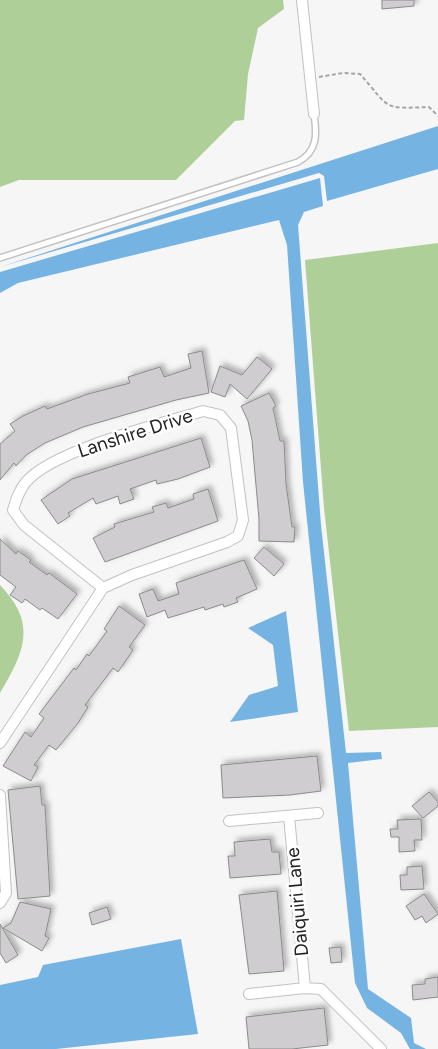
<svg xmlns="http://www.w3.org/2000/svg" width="438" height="1049" font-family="Figtree,sans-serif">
<defs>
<filter id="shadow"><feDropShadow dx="3.5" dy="-3.5" stdDeviation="2.5" flood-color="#0004"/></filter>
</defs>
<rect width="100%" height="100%" fill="#f6f6f7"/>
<!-- green -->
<path fill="#afcf99" d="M 0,0 L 283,0 L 284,9 L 258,28 L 248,74 L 244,120 L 235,121 L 176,180 L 19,180 L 0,187 Z
M 438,243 L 438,727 L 349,731 L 324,508 L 305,260 Z
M 0,585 C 38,624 24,652 0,693 Z"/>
<!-- water -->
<path fill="#75b4e2" d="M 438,126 L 438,169 L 327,201 L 324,176 L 319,173 L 0,267 Z
M 320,178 L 323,206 L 304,212 L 298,225 L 321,525 L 346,753 L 381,752 L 382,759 L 348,763 L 368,989 L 411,1018 L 414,1043 L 426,1049 L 410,1049 L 401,1033 L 367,1008 L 355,983 L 303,482 L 287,245 L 279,220 L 18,283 L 0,293 L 0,272 Z
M 286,611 L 298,712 L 230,722 L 249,695 L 278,686 L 273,645 L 248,628 Z
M 181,939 L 198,1034 L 56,1049 L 0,1049 L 0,985 L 38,977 L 43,965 Z"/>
<!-- building -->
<path fill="#cfcdcf" stroke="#8c8b8c" filter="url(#shadow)" d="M 382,0 L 414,0 L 414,6 L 382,9 Z
M 202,351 L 209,393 L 176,400 L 83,427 L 45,443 L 26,455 L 16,466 L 14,463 L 0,480 L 0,444 L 15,431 L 10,424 L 23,416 L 45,406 L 47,409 L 88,394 L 130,383 L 128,377 L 160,367 L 164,377 L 191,368 L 188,354 Z
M 257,357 L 272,369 L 247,399 L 230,384 L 225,397 L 211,392 L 220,366 L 242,375 Z
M 269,393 L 276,406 L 273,408 L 280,441 L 284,441 L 286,484 L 292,527 L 295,527 L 294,542 L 259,541 L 259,519 L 252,440 L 248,421 L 241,406 Z
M 201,438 L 210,467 L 178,479 L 157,484 L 156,480 L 130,489 L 134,499 L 120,504 L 118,496 L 96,504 L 93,498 L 68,513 L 70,516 L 58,524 L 41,500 L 72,479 Z
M 208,489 L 218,521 L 105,562 L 93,538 L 115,527 L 114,524 L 154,512 L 152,507 L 166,503 L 168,508 L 194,499 L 193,494 Z
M 0,539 L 16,554 L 18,551 L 31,560 L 29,562 L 47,575 L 49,573 L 77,594 L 58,619 L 42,608 L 40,610 L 25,599 L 22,603 L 10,595 L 16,587 L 0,575 Z
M 264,547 L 284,564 L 274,576 L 254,558 Z
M 244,560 L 257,589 L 236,598 L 238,602 L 224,607 L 223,604 L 205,610 L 204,607 L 168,618 L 165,610 L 147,617 L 139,594 L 153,589 L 158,601 L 179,594 L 176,583 Z
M 119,606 L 145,625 L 129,647 L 133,650 L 118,672 L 113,668 L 85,705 L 88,707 L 78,723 L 56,750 L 49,745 L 34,765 L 38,767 L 31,781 L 3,766 L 25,732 L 31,737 L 44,718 L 39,714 L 74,668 L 76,670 L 87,654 L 89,656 L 107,631 L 104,629 Z
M 317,756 L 321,791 L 290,795 L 223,798 L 221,765 Z
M 40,786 L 42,805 L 45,805 L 50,896 L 18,899 L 8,790 Z
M 429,792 L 438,802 L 438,806 L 423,818 L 412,806 Z
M 421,819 L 422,840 L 414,840 L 415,851 L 399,852 L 399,837 L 391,837 L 390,829 L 398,829 L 397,820 Z
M 270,839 L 272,852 L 279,852 L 281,874 L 230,878 L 228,856 L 235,856 L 234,842 Z
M 422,866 L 424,889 L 401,890 L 400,875 L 407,875 L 407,867 Z
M 277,891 L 284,971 L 249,974 L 239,895 Z
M 424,894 L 438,914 L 426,923 L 422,916 L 415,920 L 406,906 Z
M 20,902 L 51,909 L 45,936 L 49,938 L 42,951 L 3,928 L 11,923 Z
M 107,907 L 111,919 L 92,925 L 89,913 Z
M 0,924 L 18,955 L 6,963 L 0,953 Z
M 341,947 L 342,962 L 331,963 L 329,948 Z
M 438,977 L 438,997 L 413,1000 L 412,985 L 425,984 L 425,979 Z
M 324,1008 L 328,1045 L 292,1049 L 249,1049 L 246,1017 Z"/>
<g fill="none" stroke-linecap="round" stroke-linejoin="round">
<defs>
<path id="service" d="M 0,258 L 298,162 C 318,151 317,134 314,114"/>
<path id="minor" d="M 302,0 L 314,114
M 203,411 L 220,415 L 231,428 L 243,520 L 238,536 L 227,542 L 132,575 L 103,588 L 24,525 L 13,510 C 16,500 19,490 26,482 C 53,450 160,424 203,411 Z
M 0,743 L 103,588
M 0,795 L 6,893 L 0,903
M 289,816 L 305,988
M 229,821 L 318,813
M 249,994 L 305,988 L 321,989 L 381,1049"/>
</defs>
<!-- service casing -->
<use href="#service" stroke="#c2c2c3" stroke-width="8"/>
<!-- minor casing -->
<use href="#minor" stroke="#c2c2c3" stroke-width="12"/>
<!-- path -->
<path stroke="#a5a5a6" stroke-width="2" stroke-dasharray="4 2.5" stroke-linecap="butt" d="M 319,77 L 343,73 L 360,74 C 391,109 381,109 429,107 L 438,116"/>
<!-- service -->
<use href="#service" stroke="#fff" stroke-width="5"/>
<!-- minor -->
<use href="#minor" stroke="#fff" stroke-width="10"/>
</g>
<g text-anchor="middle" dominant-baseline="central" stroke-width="5" stroke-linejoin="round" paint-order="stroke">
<!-- street labels -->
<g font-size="19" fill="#232324" stroke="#fff">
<text transform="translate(135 433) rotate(-18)">Lanshire Drive</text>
<text transform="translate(297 902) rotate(-95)">Daiquiri Lane</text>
</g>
</g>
</svg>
